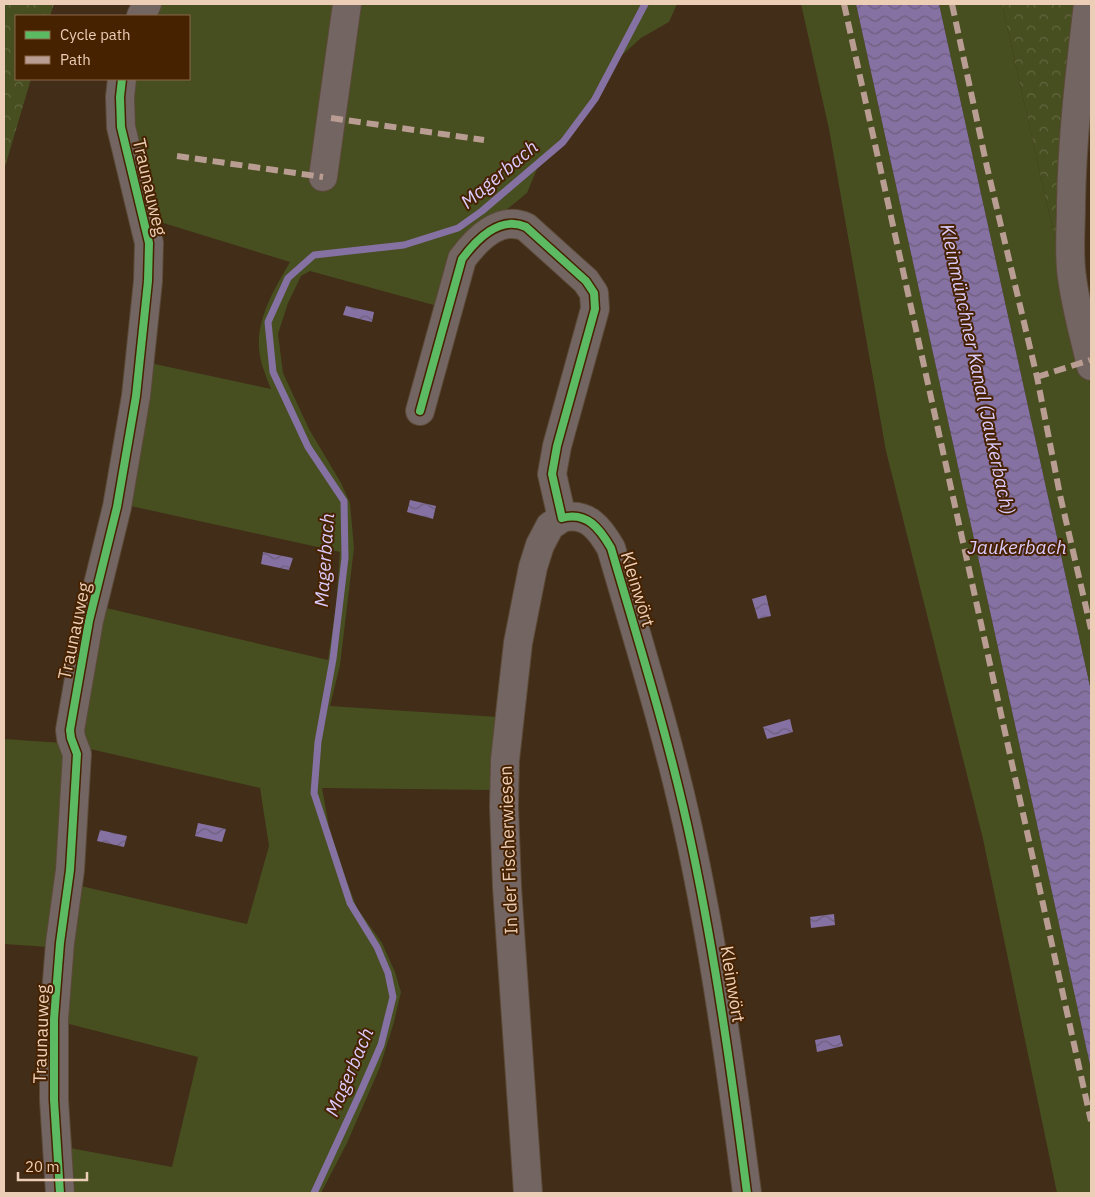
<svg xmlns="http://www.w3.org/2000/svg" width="1095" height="1197" font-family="'IBM Plex Sans',sans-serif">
<defs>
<pattern id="forest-crowns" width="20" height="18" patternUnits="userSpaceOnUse" patternTransform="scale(1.25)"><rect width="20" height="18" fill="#474e20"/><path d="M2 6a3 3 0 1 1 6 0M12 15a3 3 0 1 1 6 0" fill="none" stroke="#62663e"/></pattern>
<pattern id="water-waves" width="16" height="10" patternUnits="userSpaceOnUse" patternTransform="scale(1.25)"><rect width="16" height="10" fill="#8571a2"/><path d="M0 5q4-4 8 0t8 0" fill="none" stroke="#6f5f7d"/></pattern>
</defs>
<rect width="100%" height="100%" fill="#412d18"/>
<!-- green -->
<path fill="#474e20" d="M 157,4 L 677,4 L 669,22 L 641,38 L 620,57 L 598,91 L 562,141 L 542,157 L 527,193 L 506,210 L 460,239 L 441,307 L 310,271 L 301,276 L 288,303 L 278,334 L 283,373 L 309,429 L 341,483 L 350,503 L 354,548 L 340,665 L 330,706 L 498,717 L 494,790 L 322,788 L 329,827 L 347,882 L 357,908 L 382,943 L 395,972 L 401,992 L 394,1022 L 380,1067 L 347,1143 L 321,1193 L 73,1193 L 70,1148 L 172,1167 L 198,1057 L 69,1024 L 69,992 L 81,886 L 247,924 L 269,846 L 260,788 L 90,749 L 78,735 L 102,607 L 328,660 L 336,606 L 340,552 L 126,505 L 150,363 L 271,389 C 266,376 260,363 259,348 C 257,317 275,288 290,262 L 160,222 L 136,158 L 131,79 L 189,79 L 189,16 L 151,16 Z
M 801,4 L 856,4 L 1091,1069 L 1091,1193 L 1057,1193 L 983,839 L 886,451 L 829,129 Z
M 939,4 L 1002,4 L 1044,191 L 1091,387 L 1091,691 Z
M 4,739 L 63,743 L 65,749 L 60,862 L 48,947 L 4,944 Z"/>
<!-- forest -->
<path fill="url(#forest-crowns)" d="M 4,4 L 54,4 L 50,16 L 16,16 L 16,79 L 31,79 L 4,170 Z
M 1002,4 L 1082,4 L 1068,291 L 1044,191 Z"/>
<!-- water -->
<path fill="url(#water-waves)" d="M 856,4 L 939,4 L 1091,691 L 1091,1069 Z
M 346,306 L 374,312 L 372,322 L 343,315 Z
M 410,500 L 436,506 L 433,519 L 407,512 Z
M 263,552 L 293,558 L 289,570 L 261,564 Z
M 766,595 L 771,616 L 758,619 L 752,599 Z
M 790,719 L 793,732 L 767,739 L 763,727 Z
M 198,823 L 226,829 L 222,842 L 195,836 Z
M 100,830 L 127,836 L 124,847 L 97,841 Z
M 834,914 L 835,925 L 811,928 L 810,917 Z
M 840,1035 L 843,1046 L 817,1052 L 815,1040 Z"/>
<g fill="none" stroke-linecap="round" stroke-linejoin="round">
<!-- stream -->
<path stroke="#8571a2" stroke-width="7" d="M 314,1193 L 361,1091 L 381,1045 L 393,997 L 388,973 L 377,947 L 350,903 L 314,793 L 318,742 L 333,659 L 345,558 L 344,501 L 308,447 L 273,372 L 268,322 L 288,278 L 314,255 L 404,245 L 458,228 L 482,211 L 563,142 L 595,99 L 645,4"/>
<defs>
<path id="minor" d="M 1088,4 C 1080,71 1072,137 1071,205 C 1071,226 1069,248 1071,269 C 1074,302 1084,334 1091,366
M 141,16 L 147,4
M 323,177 L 347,4
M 420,411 L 462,259 C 476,240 500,215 526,227 L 586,281 L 594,293 L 595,309 L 557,446 L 552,474 L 562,518 C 587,511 600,529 611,548 C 640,647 671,746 692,847 C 716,961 732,1077 747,1193
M 60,1193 L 54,1100 L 54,1019 L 60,943 L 70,870 L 77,754 L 71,738 L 70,730 L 89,621 L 117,507 L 136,396 L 148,281 L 149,243 L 121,127 L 120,97 L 122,79
M 528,1193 L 507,887 L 504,806 L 505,760 L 518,643 L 533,567 L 540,545 L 550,526 L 562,518"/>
</defs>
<!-- minor casing -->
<use href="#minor" stroke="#5c4a38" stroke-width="30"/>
<!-- minor -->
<use href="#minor" stroke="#736562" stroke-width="28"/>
<!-- quiet -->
<path stroke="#b99d93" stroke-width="6" stroke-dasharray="12 6" stroke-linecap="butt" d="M 844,4 L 1091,1121
M 952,4 L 987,167 L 1037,377 L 1060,495 L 1091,629
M 331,118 L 484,140
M 177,156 L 323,177
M 1037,377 L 1090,360"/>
<defs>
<path id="cycleway" d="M 420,411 L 462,259 C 476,240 500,215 526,227 L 586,281 L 594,293 L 595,309 L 557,446 L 552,474 L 562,518 C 587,511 600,529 611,548 C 640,647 671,746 692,847 C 716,961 732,1077 747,1193
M 60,1193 L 54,1100 L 54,1019 L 60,943 L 70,870 L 77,754 L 71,738 L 70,730 L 89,621 L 117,507 L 136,396 L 148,281 L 149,243 L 121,127 L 120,97 L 122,79"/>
</defs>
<!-- cycleway casing -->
<use href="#cycleway" stroke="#472200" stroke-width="11"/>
<!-- cycleway -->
<use href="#cycleway" stroke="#5cba63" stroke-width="8"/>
</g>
<g text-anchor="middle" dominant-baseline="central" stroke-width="4" stroke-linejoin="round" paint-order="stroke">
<!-- street labels -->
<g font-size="18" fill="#ecceb7" stroke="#472200">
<text transform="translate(150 187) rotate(77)">Traunauweg</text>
<text transform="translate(638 589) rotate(73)">Kleinwört</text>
<text transform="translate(74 631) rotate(-78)">Traunauweg</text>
<text transform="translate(508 850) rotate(-92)">In der Fischerwiesen</text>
<text transform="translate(733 984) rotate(81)">Kleinwört</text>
<text transform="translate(41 1034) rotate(-88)">Traunauweg</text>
</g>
<!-- water labels -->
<g font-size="19" font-style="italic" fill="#dbcbfc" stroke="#472200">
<text transform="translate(499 174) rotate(-40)">Magerbach</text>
<text transform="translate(978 369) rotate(78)">Kleinmünchner Kanal (Jaukerbach)</text>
<text x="1017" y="547">Jaukerbach</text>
<text transform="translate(324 560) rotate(-86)">Magerbach</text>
<text transform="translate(349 1072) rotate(-67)">Magerbach</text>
</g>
</g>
<!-- border -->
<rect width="1095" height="1197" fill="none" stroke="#ecceb7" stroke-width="10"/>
<!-- legend -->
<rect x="15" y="15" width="175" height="65" fill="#472200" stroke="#896749"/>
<rect x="25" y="31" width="25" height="8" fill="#5cba63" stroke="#896749"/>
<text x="60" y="40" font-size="15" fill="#ecceb7">Cycle path</text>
<rect x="25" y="56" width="25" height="8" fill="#b99d93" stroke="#896749"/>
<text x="60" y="65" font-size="15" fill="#ecceb7">Path</text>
<!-- scale -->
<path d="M18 1172v8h69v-8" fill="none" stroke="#ecceb7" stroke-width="2.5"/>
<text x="25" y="1172" font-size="15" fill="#ecceb7" stroke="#472200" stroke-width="4" paint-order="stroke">20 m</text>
</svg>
